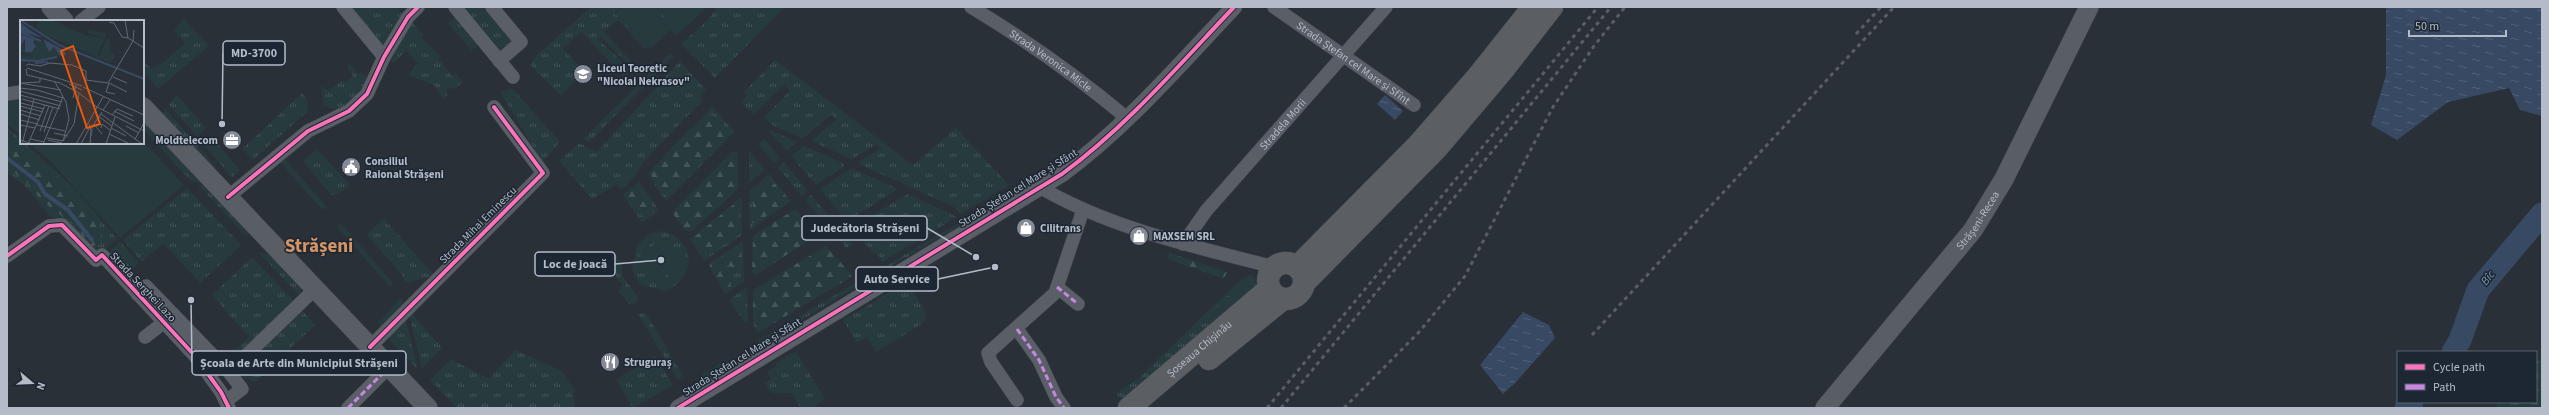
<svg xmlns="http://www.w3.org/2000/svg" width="2549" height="415" font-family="'Source Sans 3',sans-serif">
<defs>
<pattern id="grass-tufts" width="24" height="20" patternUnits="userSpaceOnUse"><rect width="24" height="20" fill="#273a3e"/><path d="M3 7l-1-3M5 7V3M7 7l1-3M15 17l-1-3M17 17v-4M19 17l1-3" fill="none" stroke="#445559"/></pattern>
<pattern id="forest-firs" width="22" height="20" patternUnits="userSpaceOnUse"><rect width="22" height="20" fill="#273a3e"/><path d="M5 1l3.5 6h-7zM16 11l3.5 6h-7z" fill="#445559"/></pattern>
<pattern id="wetland-marsh" width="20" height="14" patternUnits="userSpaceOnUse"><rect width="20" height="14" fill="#273a3e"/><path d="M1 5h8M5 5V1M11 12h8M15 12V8" fill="none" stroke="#445559"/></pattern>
<pattern id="water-ripples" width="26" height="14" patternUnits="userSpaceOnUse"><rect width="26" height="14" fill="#384963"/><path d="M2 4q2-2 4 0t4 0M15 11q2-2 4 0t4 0" fill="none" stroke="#526178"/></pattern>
</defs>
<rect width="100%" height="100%" fill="#2a3038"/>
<!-- grass -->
<path fill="url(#grass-tufts)" d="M 346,7 L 397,7 L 402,14 L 398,25 L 383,50 Z
M 462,7 L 486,7 L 515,40 L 498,53 Z
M 591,7 L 621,7 L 615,13 L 648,47 L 645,49 L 618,20 L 604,32 L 631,61 L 628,64 L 601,37 L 598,39 L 630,69 L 623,76 L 581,32 L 563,49 L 584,71 L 561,96 L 530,65 L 538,54 Z
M 648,7 L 656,7 L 679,33 L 675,35 Z
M 717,7 L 785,7 L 715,78 L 681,44 L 709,19 Z
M 456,16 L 480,43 L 470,52 L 468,46 L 448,23 Z
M 184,19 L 209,46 L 158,89 L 143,72 L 143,59 L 147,65 L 152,68 L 164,62 L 185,43 L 174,30 Z
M 412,22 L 423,35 L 421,37 L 441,57 L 439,59 L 452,76 L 456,74 L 463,82 L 453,90 L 450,87 L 445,91 L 448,94 L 443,99 L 434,85 L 408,75 L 418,63 L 406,51 L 394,63 L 390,60 Z
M 671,53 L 674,56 L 589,142 L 583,139 Z
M 775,60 L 913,165 L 956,128 L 1009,185 L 961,214 L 954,207 L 859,164 L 860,161 L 881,148 L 877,144 L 852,159 L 811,141 L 836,120 L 832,114 L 803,138 L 772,125 L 764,117 L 790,91 L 785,84 L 754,114 L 741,103 L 747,95 L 744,92 Z
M 680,61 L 706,90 L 700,96 L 703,100 L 644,161 L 635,176 L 621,190 L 617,184 L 592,199 L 559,161 L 579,143 L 597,152 Z
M 350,64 L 358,74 L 361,72 L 369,79 L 343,112 L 324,106 L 321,85 L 328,91 L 341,80 L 344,83 L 353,76 L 347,67 Z
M 512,88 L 560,142 L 542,162 L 500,92 Z
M 302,93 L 307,99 L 308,111 L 253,160 L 242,149 Z
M 177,95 L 206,128 L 197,136 L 168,104 Z
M 712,107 L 735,131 L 666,201 L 648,174 Z
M 165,108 L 217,168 L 215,170 L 163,115 Z
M 143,119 L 202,182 L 198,183 L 190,180 L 143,129 Z
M 7,127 C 29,148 53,168 76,190 C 90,206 104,223 117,239 L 106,249 L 97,252 L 61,221 L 51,217 L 25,186 L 7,173 Z
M 770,130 L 797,142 L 787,151 L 769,132 Z
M 211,136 L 240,170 L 232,177 L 202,143 Z
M 764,139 L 780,158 L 774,163 L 758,144 Z
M 804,146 L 843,163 L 844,166 L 816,185 L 791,156 Z
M 317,149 L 350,185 L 339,194 L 331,195 L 303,161 Z
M 749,151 L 765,169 L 749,183 Z
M 784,162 L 808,191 L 802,196 L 778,168 Z
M 852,168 L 898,189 L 847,221 L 820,189 Z
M 769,174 L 791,201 L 750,230 L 749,191 Z
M 639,182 L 659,210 L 642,223 L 623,195 Z
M 202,185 L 248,232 L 246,236 L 199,186 Z
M 187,188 L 241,245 L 200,283 L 163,243 L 142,262 L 123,240 Z
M 908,194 L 957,217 L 882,262 L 877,253 L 874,254 L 853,230 L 854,226 Z
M 811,195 L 853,244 L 847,249 L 805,200 Z
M 740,198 L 742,199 L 742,235 L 704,261 L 690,239 Z
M 384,219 L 433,274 L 433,276 L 405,283 L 403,276 L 368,236 L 368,233 Z
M 959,223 L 961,225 L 880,273 L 878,270 Z
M 664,231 C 698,243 695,275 667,291 L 640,285 L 632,270 L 637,246 L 650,233 Z
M 743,241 L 744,282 L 725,294 L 708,264 Z
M 120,242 L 139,263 L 126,276 L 107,254 Z
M 259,253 L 270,255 L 301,286 L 300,296 Z
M 615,254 L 622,265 L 622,275 L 639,299 L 634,304 L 629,304 L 618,291 L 622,285 L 607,263 Z
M 252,257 L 295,302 L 234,360 L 230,360 L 228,357 L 249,337 L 212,295 Z
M 1251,274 L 1255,278 L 1256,287 L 1124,399 L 1116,395 L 1119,391 L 1138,379 L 1237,283 Z
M 860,280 L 866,281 L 762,344 L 758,341 Z
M 907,282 L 926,312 L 925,320 L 920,325 L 876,352 L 867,337 L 857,343 L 843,320 Z
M 745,288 L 747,289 L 748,322 L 745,323 L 729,300 Z
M 401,298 L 404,308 L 380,329 L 379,321 Z
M 302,310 L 315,325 L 255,382 L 241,376 L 239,370 Z
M 411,312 L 442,348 L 422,368 L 409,314 Z
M 646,313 L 683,376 L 678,380 L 638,314 Z
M 405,317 L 418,370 L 385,335 Z
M 515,350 L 562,371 L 575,391 L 572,394 L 575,399 L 574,408 L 457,408 L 430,380 L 451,359 L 489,379 Z
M 796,352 L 825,399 L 812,408 L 801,408 L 791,393 L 771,393 L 764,383 L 771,379 L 767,372 L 777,366 L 775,363 Z
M 655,356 L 673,385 L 633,408 L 616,380 Z
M 723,362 L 728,367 L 705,380 L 701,375 Z"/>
<!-- forest -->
<path fill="url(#forest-firs)" d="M 711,115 L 719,119 L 729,132 L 674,193 L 667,197 L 661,192 L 651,175 C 661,157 693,122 711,115 Z
M 7,132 L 22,148 L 21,155 C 41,154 88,204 97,221 C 102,229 103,237 100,245 L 91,246 L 74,225 L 43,202 L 28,184 L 7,166 Z
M 736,151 L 738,154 L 738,189 L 691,232 L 685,230 L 673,214 L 675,209 L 732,152 Z
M 769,177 L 788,201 L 756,223 L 751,223 L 753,205 L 751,192 Z
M 639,187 L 656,211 L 646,217 L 637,214 L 626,199 L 626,195 Z
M 739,203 L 740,234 L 709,255 L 703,256 L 693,242 L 693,238 L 734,204 Z
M 795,209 L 817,235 L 756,275 L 752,273 L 753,236 Z
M 741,245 L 742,265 L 738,268 L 726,266 L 723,271 L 731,283 L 730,288 L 726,291 L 722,288 L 710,268 L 710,264 Z
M 826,246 L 850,273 L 851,277 L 759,332 L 756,331 L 753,320 L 753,290 Z
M 1170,253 L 1227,272 L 1224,279 L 1167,259 Z
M 1249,279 L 1253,281 L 1254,287 L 1213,323 L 1209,316 L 1221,302 Z"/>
<!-- wetland -->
<path fill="url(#wetland-marsh)" d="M 2542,357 L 2542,408 L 2495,408 L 2500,402 L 2536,402 L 2536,363 Z"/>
<!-- green -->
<path fill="#273a3e" d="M 621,7 L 648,7 L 670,30 L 650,49 L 615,13 Z
M 656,7 L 702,7 L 704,10 L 679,33 Z
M 21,97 L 21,136 L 7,124 L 7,99 Z
M 143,141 L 184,185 L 120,238 L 53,164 L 29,143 L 143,143 Z
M 284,158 L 327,207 L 324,209 L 321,209 L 280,162 Z
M 340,222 L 393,283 L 392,286 L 389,286 L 337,227 Z
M 665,238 L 682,265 L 657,282 L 639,255 Z"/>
<!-- water -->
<path fill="url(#water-ripples)" d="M 2386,7 L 2542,7 L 2542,116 L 2520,110 L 2509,88 L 2448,102 L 2397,140 L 2371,125 L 2386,75 Z
M 1385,95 L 1403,111 L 1395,120 L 1377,104 Z
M 1523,312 L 1549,325 L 1555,338 L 1515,383 L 1503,394 L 1480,365 Z"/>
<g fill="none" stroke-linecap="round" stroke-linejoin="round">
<!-- stream -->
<path stroke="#384963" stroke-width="4" d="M 7,158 L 38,182 L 45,194 L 68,210 L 92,240"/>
<!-- river -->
<path stroke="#384963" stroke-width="23" d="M 2453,352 L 2460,340 L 2478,290 L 2542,214
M 2406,408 L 2412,402"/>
<defs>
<g id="minor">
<path d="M 343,7 L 384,57"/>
<path d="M 455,7 L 513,77"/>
<path d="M 492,7 L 521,42 L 499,61"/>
<path id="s1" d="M 971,7 C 1026,40 1078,77 1128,119"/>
<path id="s2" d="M 1274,7 L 1414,105"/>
<path d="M 81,21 L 99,7"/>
<path d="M 7,94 L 21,92"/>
<path d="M 1038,186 C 1108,228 1196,247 1274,267"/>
<path d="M 228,197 L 308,131 L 349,111 L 367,94 L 384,57 L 408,17 L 418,7"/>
<path id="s3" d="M 1183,244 L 1206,211 L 1386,7"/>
<path d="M 7,256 L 49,226 L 62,225 L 96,260 L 102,255 L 195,356 L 221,392 L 229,408"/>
<path d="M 1057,287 L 1078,304"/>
<path d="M 137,294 L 146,286 L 229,372 L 242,389 L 226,401"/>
<path d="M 1017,329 L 1039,360 L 1056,397 L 1064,408"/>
<path d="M 145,337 L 163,323"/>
<path d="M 370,347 L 543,173 L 494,107"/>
<path d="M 229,372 L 315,289"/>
<path d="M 1017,400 L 991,362 L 988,353 L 1055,293 L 1083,210"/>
<path d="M 348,408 L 389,367"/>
</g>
<path id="tertiary" d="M 678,408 L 1062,174 C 1126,127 1179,65 1234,7"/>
<g id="secondary">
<path d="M 51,7 L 64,21"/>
<path d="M 143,107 L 428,408"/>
<path id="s4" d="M 1825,408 L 1973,230 L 2004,179 L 2089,7"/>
</g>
<g id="trunk">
<circle cx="1286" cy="281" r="18"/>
<path d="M 1297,267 L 1418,145 L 1479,75 L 1533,7"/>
<path d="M 1304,283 L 1437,148 L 1503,70 L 1552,7"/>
<path d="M 1209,359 L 1283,299"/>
<path id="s5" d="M 1129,408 L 1269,289"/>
</g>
</defs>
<!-- minor casing -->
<use href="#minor" stroke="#484c53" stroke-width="14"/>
<!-- tertiary casing -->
<use href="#tertiary" stroke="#484c53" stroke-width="17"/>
<!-- secondary casing -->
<use href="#secondary" stroke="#484c53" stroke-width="20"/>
<!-- trunk casing -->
<use href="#trunk" stroke="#474c53" stroke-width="23"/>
<!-- minor -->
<use href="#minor" stroke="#5a5e66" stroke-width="13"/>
<!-- tertiary -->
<use href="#tertiary" stroke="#5a5e66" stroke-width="16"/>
<!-- secondary -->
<use href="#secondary" stroke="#595d64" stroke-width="19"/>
<!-- trunk -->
<use href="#trunk" stroke="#5b5f64" stroke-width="22"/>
<!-- rail -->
<path stroke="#595d64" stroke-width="3" stroke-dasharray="4 4" stroke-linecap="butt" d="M 1856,34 L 1881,7
M 1592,335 L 1894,7
M 1267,408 L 1598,7
M 1281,408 L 1611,7
M 1344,408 L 1420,331 L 1465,276 L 1553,107 L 1594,46 L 1625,7"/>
<!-- quiet -->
<path stroke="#c787e3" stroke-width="3" stroke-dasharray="6 3" stroke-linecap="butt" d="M 1057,287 L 1078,304
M 1017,329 L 1039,360 L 1056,397 L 1064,408
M 348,408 L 389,367"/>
<defs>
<path id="cycleway" d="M 228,197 L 308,131 L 349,111 L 367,94 L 384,57 L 408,17 L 418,7
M 7,256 L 49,226 L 62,225 L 96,260 L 102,255 L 195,356 L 221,392 L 229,408
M 370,347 L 543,173 L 494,107
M 678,408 L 1062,174 C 1126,127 1179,65 1234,7"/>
</defs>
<!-- cycleway casing -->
<use href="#cycleway" stroke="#1d2633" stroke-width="6"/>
<!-- cycleway -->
<use href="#cycleway" stroke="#fb73b8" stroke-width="4"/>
</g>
<!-- icons -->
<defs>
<symbol id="school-disc" viewBox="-11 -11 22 22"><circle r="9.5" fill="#848b96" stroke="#1d2633"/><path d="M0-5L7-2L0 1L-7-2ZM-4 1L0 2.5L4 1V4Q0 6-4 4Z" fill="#fff"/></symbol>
<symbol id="office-disc" viewBox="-11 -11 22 22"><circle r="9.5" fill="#848b96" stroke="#1d2633"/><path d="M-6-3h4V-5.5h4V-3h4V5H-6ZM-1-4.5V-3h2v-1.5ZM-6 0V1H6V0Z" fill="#fff"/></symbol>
<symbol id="civic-disc" viewBox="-11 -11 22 22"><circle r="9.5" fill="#848b96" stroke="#1d2633"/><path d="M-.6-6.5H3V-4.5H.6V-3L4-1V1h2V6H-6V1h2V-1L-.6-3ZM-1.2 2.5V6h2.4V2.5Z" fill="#fff"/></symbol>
<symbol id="shop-disc" viewBox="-11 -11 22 22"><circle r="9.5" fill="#848b96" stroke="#1d2633"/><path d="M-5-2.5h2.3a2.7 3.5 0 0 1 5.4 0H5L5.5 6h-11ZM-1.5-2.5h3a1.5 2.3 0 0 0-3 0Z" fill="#fff"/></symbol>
<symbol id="restaurant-disc" viewBox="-11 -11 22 22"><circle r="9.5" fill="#848b96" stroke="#1d2633"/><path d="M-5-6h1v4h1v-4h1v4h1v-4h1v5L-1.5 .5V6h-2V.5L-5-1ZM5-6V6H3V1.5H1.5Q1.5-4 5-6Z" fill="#fff"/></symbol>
</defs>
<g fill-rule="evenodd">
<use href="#school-disc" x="572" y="63" width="22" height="22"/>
<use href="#office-disc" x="221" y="129" width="22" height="22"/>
<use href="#civic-disc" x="340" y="156" width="22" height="22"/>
<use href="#shop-disc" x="1015" y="217" width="22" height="22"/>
<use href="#shop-disc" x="1128" y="225" width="22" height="22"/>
<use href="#restaurant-disc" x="599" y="351" width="22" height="22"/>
</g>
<g text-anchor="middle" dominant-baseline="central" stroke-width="3" stroke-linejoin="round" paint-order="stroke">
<!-- street labels -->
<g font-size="11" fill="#b4bcc9" stroke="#1d2633">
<text stroke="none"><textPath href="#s1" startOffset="96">Strada Veronica Micle</textPath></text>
<text stroke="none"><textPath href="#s2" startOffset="97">Strada Ștefan cel Mare și Sfînt</textPath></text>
<text stroke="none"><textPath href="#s3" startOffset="156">Stradela Morii</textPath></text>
<text transform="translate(1018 188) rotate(-32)">Strada Ștefan cel Mare și Sfânt</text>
<text stroke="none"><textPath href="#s4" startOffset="242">Strășeni-Recea</textPath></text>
<text transform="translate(478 225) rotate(-45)">Strada Mihai Eminescu</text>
<text transform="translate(143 287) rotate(47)">Strada Serghei Lazo</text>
<text stroke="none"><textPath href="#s5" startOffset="92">Șoseaua Chișinău</textPath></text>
<text transform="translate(742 357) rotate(-32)">Strada Ștefan cel Mare și Sfânt</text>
</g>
<!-- poi labels -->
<g font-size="11" font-weight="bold" fill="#b4bcc9" stroke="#1d2633" text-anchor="start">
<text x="597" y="68">Liceul Teoretic<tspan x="597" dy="13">"Nicolai Nekrasov"</tspan></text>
<text x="218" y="140" text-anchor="end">Moldtelecom</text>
<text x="365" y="161">Consiliul<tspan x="365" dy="13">Raional Strășeni</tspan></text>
<text x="1040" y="228">Cilitrans</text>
<text x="1153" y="236">MAXSEM SRL</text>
<text x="624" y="362">Struguraș</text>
</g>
<!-- water labels -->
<g font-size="12" font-style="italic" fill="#7c92b1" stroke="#1d2633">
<text transform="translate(2488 278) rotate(-50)">Bîc</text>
</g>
<!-- town labels -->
<g font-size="19" font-weight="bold" fill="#d59563" stroke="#1d2633">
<text x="319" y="246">Strășeni</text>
</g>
</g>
<!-- overview -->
<g transform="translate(20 20)">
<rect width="124" height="124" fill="#2a3038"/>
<path d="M 26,2 L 36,5 L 39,11 L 35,12 L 35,16 L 23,8 Z" fill="#273a3e"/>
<path d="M 20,0 L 34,1 L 65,15 L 85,18 L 78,34 L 79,37 L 86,19 L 90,19 L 90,31 L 95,35 L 92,41 L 90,43 L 85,41 L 28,16 L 16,8 ZM 26,2 L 36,5 L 35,9 L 39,11 L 35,11 L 35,16 L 23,8 ZM 3,19 L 5,32 L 14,30 L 16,27 L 14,20 L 17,20 L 26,23 L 31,30 L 34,26 L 40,36 L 19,40 L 0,39 L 0,34 L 14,37 L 0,31 Z" fill="#273a3e" fill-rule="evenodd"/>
<path d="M 67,9 L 86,13 L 85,18 L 68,13 Z" fill="#273a3e"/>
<path d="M 0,2 L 10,10 L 23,18 L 1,12 ZM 0,14 L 16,20 L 13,21 L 17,29 L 15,27 L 12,32 L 5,32 L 5,19 L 0,27 ZM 23,19 L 44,30 L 46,35 L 40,36 L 34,27 L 29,32 Z" fill="#384963"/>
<path fill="none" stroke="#384963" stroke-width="2" d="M 0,0 L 39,25 L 124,59M 0,12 L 21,21M 0,40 L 18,41 L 37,37M 15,43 L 28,42M 71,116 L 73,104"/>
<path fill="none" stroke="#616872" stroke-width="1" d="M 89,2 L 94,3 L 102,17 L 108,18M 114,10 L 113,21 L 124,28M 6,46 L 8,44 L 20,46 L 30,43 L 52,45 L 66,51 L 66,60 L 88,63 L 113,21 L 108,18 L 105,0M 7,48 L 62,66M 6,49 L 7,55 L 40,63 L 59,73 L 77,87 L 124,111M 93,57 L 107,63M 35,62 L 46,82 L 49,99 L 43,121M 0,63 L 41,70M 2,63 L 20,62 L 20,58M 89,63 L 86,72 L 95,74M 89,63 L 107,72M 49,64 L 62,70M 63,67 L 124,95M 0,68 L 17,70M 17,70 L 43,78M 0,71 L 42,82M 0,75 L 41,86M 53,78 L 56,65M 2,79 L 40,89M 1,83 L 24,89M 0,86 L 23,92M 0,90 L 21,96M 83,90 L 90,80M 94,91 L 114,101M 82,92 L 74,104 L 82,114M 0,94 L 20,100M 81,94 L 122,124M 92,95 L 97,89 L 113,96M 78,96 L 92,106M 0,100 L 18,104M 69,104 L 71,110 L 70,124M 0,105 L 15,108M 17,105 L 45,111M 106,106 L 119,113M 81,108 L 82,104 L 90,110M 91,108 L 106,116M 20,111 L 29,86M 24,112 L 33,87M 34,113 L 48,116M 89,114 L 110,124M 27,118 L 43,121M 10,119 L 24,122M 115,119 L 124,103M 0,120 L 13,124M 28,120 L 42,123M 43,121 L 54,104 L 59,73M 2,124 L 14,79M 8,124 L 25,85M 23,124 L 43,77M 56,124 L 83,77M 61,124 L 70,107M 86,124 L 95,97"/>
<path fill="#e8590c" fill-opacity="0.15" stroke="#e8590c" stroke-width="2" d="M 53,26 L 80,104 L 67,108 L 41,31 Z"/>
<rect width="124" height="124" fill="none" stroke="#b4bcc9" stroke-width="2"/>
</g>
<!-- callouts -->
<path fill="none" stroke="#b4bcc9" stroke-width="1.5" d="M222 124L223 53M976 257L927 228M661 260L615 264M995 267L938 279M191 300L192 363"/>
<g fill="#b4bcc9" stroke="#1d2633" stroke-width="1.5">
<circle cx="222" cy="124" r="4"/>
<circle cx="976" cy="257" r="4"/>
<circle cx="661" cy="260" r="4"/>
<circle cx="995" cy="267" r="4"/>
<circle cx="191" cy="300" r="4"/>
</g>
<g fill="#1d2633" stroke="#b4bcc9" stroke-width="1.5">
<rect x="223" y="41" width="62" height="24" rx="4"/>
<rect x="802" y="216" width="125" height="24" rx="4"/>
<rect x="535" y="252" width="80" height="24" rx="4"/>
<rect x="856" y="267" width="82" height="24" rx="4"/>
<rect x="192" y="351" width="214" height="24" rx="4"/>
</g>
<g font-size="12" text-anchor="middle" font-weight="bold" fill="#b4bcc9">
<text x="254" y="57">MD-3700</text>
<text x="865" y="232">Judecătoria Strășeni</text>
<text x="575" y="268">Loc de joacă</text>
<text x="897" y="283">Auto Service</text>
<text x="299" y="367">Școala de Arte din Municipiul Strășeni</text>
</g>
<!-- border -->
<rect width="2549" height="415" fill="none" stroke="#b4bcc9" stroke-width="16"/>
<!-- legend -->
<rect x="2397" y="351" width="140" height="52" fill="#1d2633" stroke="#59626f"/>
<rect x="2405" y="364" width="20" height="6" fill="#fb73b8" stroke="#59626f"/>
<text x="2433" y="371" font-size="12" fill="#b4bcc9">Cycle path</text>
<rect x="2405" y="384" width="20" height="6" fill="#c787e3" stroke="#59626f"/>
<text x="2433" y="391" font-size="12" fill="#b4bcc9">Path</text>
<!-- north arrow -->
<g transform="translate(32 383) rotate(109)" stroke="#1d2633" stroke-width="3" paint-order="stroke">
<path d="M0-3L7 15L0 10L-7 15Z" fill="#b4bcc9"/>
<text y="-6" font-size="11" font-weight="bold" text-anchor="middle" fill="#b4bcc9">N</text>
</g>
<!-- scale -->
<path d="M2409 30v6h97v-6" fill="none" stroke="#b4bcc9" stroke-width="2"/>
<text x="2415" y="30" font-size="12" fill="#b4bcc9" stroke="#1d2633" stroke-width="3" paint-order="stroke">50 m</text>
</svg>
